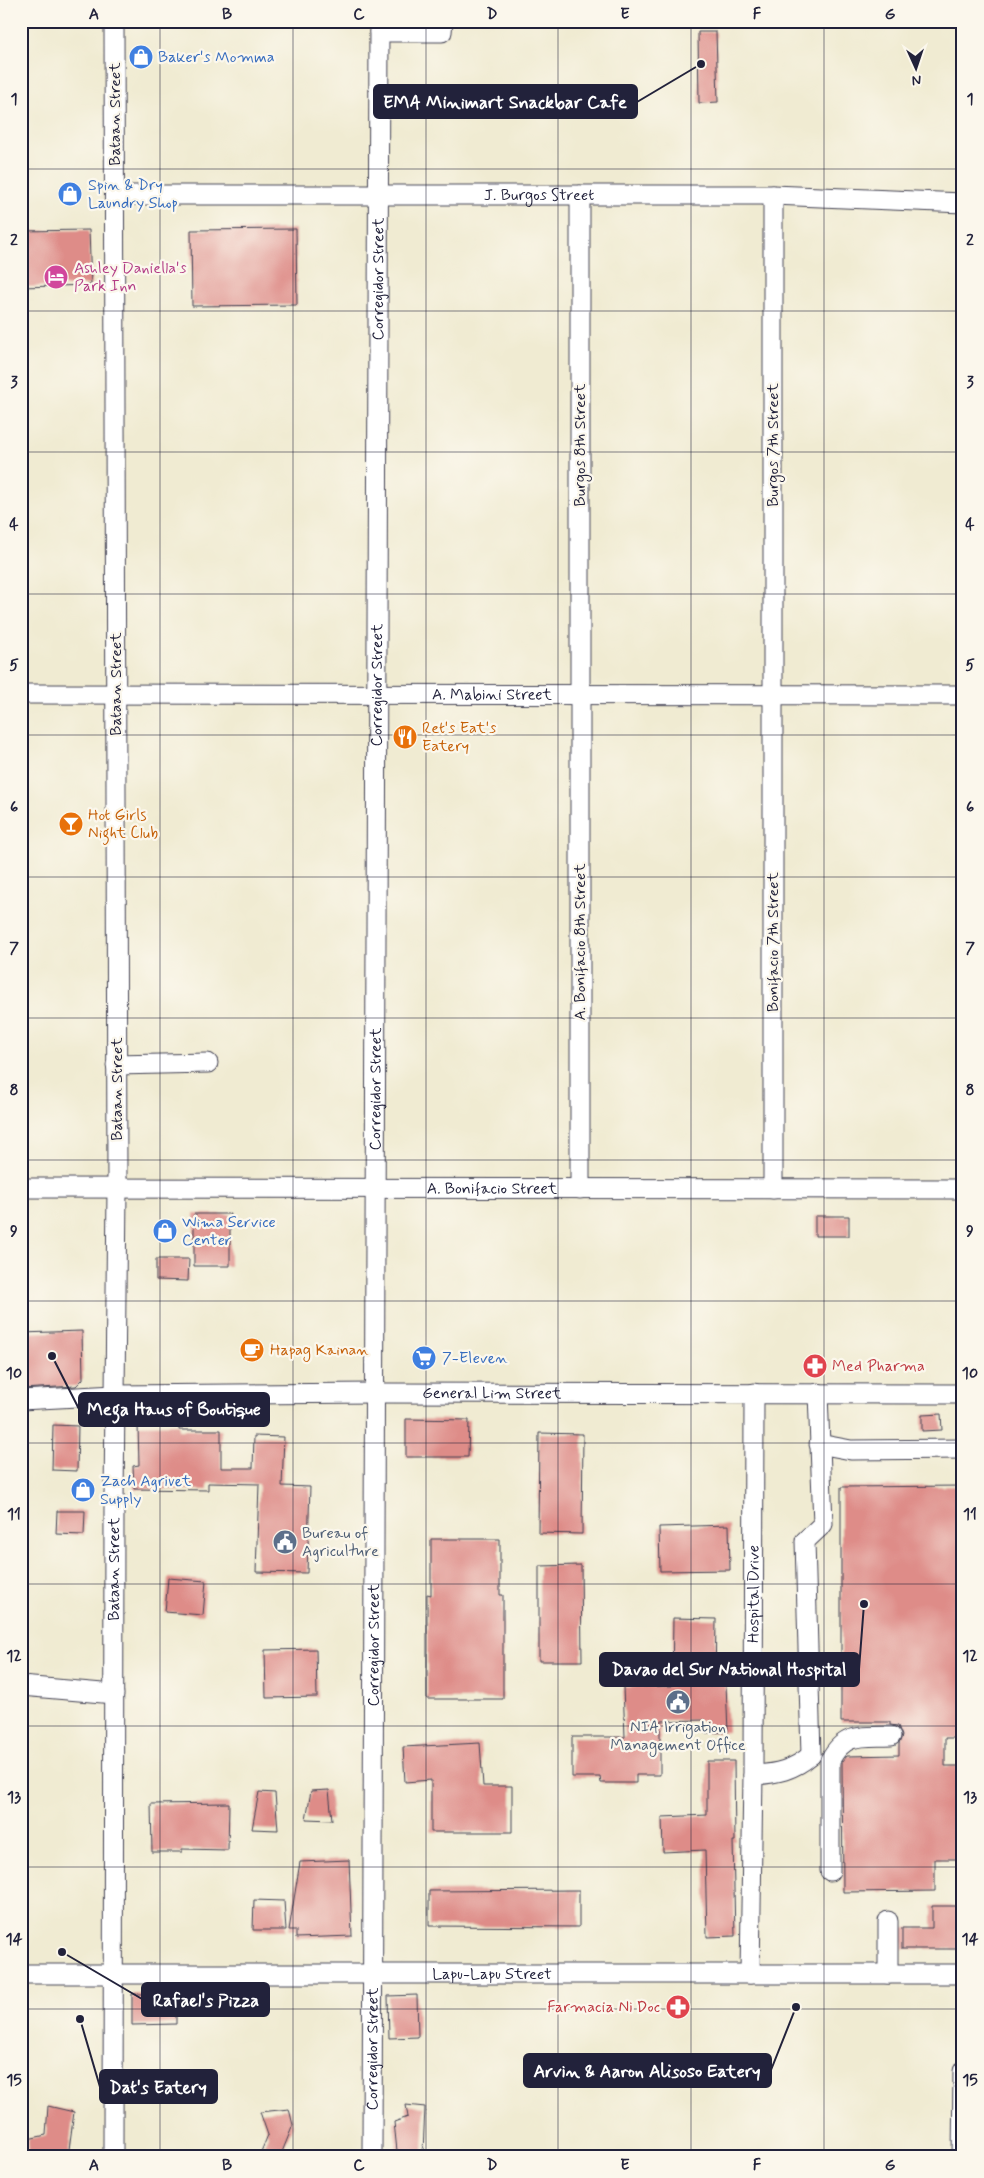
<svg xmlns="http://www.w3.org/2000/svg" width="984" height="2178" font-family="Mynerve,sans-serif">
<rect width="100%" height="100%" fill="#fbf7ec"/>
<filter id="ink" filterUnits="userSpaceOnUse"><feTurbulence type="fractalNoise" baseFrequency=".02" numOctaves="2"/><feDisplacementMap in="SourceGraphic" scale="10" xChannelSelector="R" yChannelSelector="G"/><feConvolveMatrix kernelMatrix="1 2 1 2 8 2 1 2 1" color-interpolation-filters="sRGB"/></filter>
<filter id="wash" filterUnits="userSpaceOnUse"><feTurbulence type="fractalNoise" baseFrequency=".0096" numOctaves="4" result="noise"/><feDisplacementMap in="SourceGraphic" scale="20" xChannelSelector="R" yChannelSelector="G"/><feGaussianBlur stdDeviation="1.12" result="paint"/><feColorMatrix in="noise" values="0 0 0 0 0 0 0 0 0 0 0 0 0 0 0 0 0 1.4 0 .05"/><feComposite in="paint" operator="in"/></filter>
<g filter="url(#wash)">
<rect width="100%" height="100%" fill="#f0ebd2"/>
<g id="blocks">
<!-- building -->
<path fill="#de8c88" d="M 698,32 L 716,32 L 718,102 L 699,103 Z
M 296,229 L 297,305 L 192,306 L 191,230 Z
M 89,230 L 91,285 L 21,287 L 21,231 Z
M 194,1214 L 230,1214 L 230,1266 L 194,1266 Z
M 815,1216 L 849,1216 L 849,1236 L 815,1236 Z
M 156,1259 L 189,1259 L 188,1281 L 156,1280 Z
M 82,1331 L 83,1379 L 76,1386 L 21,1389 L 21,1333 Z
M 941,1414 L 942,1430 L 922,1431 L 922,1415 Z
M 406,1419 L 469,1420 L 468,1457 L 406,1457 Z
M 179,1424 L 179,1430 L 221,1430 L 221,1468 L 253,1468 L 254,1436 L 284,1437 L 282,1486 L 310,1487 L 307,1573 L 256,1572 L 259,1484 L 208,1483 L 208,1490 L 134,1489 L 133,1466 L 139,1465 L 138,1425 Z
M 53,1425 L 78,1426 L 77,1471 L 52,1470 Z
M 539,1433 L 583,1434 L 582,1534 L 538,1533 Z
M 963,1486 L 963,1738 L 945,1738 L 945,1766 L 963,1766 L 963,1859 L 935,1859 L 935,1891 L 843,1892 L 842,1762 L 847,1756 L 899,1755 L 899,1744 L 902,1736 L 898,1726 L 890,1725 L 890,1722 L 841,1722 L 841,1487 Z
M 57,1511 L 85,1511 L 84,1535 L 56,1534 Z
M 729,1525 L 730,1570 L 660,1571 L 659,1527 Z
M 431,1539 L 500,1539 L 500,1595 L 503,1595 L 503,1699 L 427,1699 L 427,1594 L 431,1595 Z
M 581,1565 L 582,1661 L 539,1661 L 539,1566 Z
M 168,1578 L 206,1581 L 203,1615 L 165,1612 Z
M 673,1618 L 716,1619 L 715,1684 L 726,1684 L 728,1732 L 706,1733 L 705,1720 L 660,1721 L 660,1775 L 636,1775 L 636,1783 L 601,1783 L 600,1777 L 572,1777 L 572,1737 L 625,1737 L 623,1687 L 672,1686 Z
M 316,1649 L 317,1697 L 266,1698 L 265,1650 Z
M 480,1743 L 483,1786 L 512,1786 L 512,1832 L 431,1832 L 431,1780 L 405,1782 L 403,1747 Z
M 707,1761 L 734,1761 L 735,1841 L 733,1841 L 735,1936 L 707,1937 L 705,1850 L 663,1852 L 662,1817 L 707,1815 Z
M 329,1790 L 332,1820 L 306,1819 L 311,1791 Z
M 259,1792 L 275,1793 L 278,1830 L 252,1829 Z
M 229,1803 L 228,1850 L 182,1849 L 182,1852 L 152,1852 L 151,1804 Z
M 349,1860 L 352,1936 L 296,1938 L 296,1930 L 289,1930 L 300,1862 Z
M 579,1890 L 579,1927 L 429,1926 L 429,1891 Z
M 254,1900 L 284,1901 L 286,1930 L 253,1930 Z
M 932,1906 L 963,1906 L 963,1949 L 902,1949 L 902,1928 L 932,1928 Z
M 132,1994 L 176,1994 L 176,2024 L 132,2025 Z
M 417,1995 L 418,2037 L 389,2038 L 388,1996 Z
M 406,2105 L 425,2107 L 423,2153 L 397,2151 L 394,2122 L 408,2117 Z
M 48,2106 L 74,2112 L 68,2157 L 29,2157 L 28,2139 L 46,2135 Z
M 289,2109 L 293,2125 L 282,2152 L 260,2154 L 268,2135 L 260,2112 Z"/>
</g>
</g>
<g filter="url(#ink)">
<use href="#blocks" fill-opacity="0" stroke="#414052" stroke-width="1"/>
<g fill="none" stroke-linecap="round" stroke-linejoin="round">
<defs>
<g id="minor">
<path d="M 379,32 L 442,32 L 443,21"/>
<path id="s1" d="M 115,195 L 773,195 L 963,203"/>
<path id="s2" d="M 21,694 L 963,695"/>
<path d="M 116,1065 L 208,1063"/>
<path id="s3" d="M 21,1188 L 963,1189"/>
<path d="M 580,1189 L 580,195"/>
<path d="M 773,1189 L 773,195"/>
<path id="s4" d="M 21,1400 L 115,1395 L 374,1393 L 963,1394"/>
<path d="M 819,1444 L 851,1450 L 963,1449"/>
<path d="M 21,1686 L 114,1694"/>
<path d="M 811,1755 L 805,1541 L 823,1524 L 818,1393"/>
<path d="M 753,1775 C 776,1774 794,1770 811,1755"/>
<path d="M 830,1871 L 830,1760 C 845,1732 862,1737 891,1736"/>
<path id="s5" d="M 21,1974 L 963,1974"/>
<path id="s6" d="M 750,1974 L 753,1775 L 754,1393"/>
<path d="M 888,1974 L 888,1921"/>
<path id="s7" d="M 113,2157 L 114,1501 L 117,1188 L 114,21"/>
<path id="s8" d="M 372,2157 L 379,21"/>
<path d="M 962,2157 L 963,2071"/>
</g>
</defs>
<!-- minor casing -->
<use href="#minor" stroke="#414052" stroke-width="21"/>
<!-- minor -->
<use href="#minor" stroke="#fff" stroke-width="19"/>
</g>
</g>
<!-- grid -->
<path fill="none" stroke="#22223b" stroke-width="1" stroke-opacity="0.55" d="M 160,21 L 160,2157M 293,21 L 293,2157M 426,21 L 426,2157M 558,21 L 558,2157M 691,21 L 691,2157M 824,21 L 824,2157M 21,169 L 963,169M 21,311 L 963,311M 21,452 L 963,452M 21,594 L 963,594M 21,735 L 963,735M 21,877 L 963,877M 21,1018 L 963,1018M 21,1160 L 963,1160M 21,1301 L 963,1301M 21,1443 L 963,1443M 21,1584 L 963,1584M 21,1726 L 963,1726M 21,1867 L 963,1867M 21,2009 L 963,2009"/>
<!-- icons -->
<defs>
<symbol id="shop-disc" viewBox="-11 -11 22 22"><circle r="9.5" fill="#3f7fe0" stroke="#fbf7ec"/><path d="M-5-2.5h2.3a2.7 3.5 0 0 1 5.4 0H5L5.5 6h-11ZM-1.5-2.5h3a1.5 2.3 0 0 0-3 0Z" fill="#fff"/></symbol>
<symbol id="hotel-disc" viewBox="-11 -11 22 22"><circle r="9.5" fill="#d1479c" stroke="#fbf7ec"/><path d="M-6-4.5h1.5V1H6V5H4.5V3h-9V5H-6ZM-4 0a1.8 1.8 0 1 1 3.6 0ZM.5 0V-2.5h3Q6-2.5 6 0Z" fill="#fff"/></symbol>
<symbol id="restaurant-disc" viewBox="-11 -11 22 22"><circle r="9.5" fill="#e8710a" stroke="#fbf7ec"/><path d="M-5-6h1v4h1v-4h1v4h1v-4h1v5L-1.5 .5V6h-2V.5L-5-1ZM5-6V6H3V1.5H1.5Q1.5-4 5-6Z" fill="#fff"/></symbol>
<symbol id="bar-disc" viewBox="-11 -11 22 22"><circle r="9.5" fill="#e8710a" stroke="#fbf7ec"/><path d="M-6-5H6L.8 .8V4.5H3.5V6h-7V4.5H-.8V.8Z" fill="#fff"/></symbol>
<symbol id="cafe-disc" viewBox="-11 -11 22 22"><circle r="9.5" fill="#e8710a" stroke="#fbf7ec"/><path d="M-5.5-4.5H6V0H3Q3 3.5 0 3.5H-2.5Q-5.5 3.5-5.5 0ZM3-3.2v2h1.7v-2ZM-6 4.5H4V6H-6Z" fill="#fff"/></symbol>
<symbol id="supermarket-disc" viewBox="-11 -11 22 22"><circle r="9.5" fill="#3f7fe0" stroke="#fbf7ec"/><path d="M-6-5.5h2.5l.6 2H6L4.5 2H-2.5L-4.4-4H-6ZM-1.5 3.2a1.3 1.3 0 1 0 .1 0ZM3 3.2a1.3 1.3 0 1 0 .1 0Z" fill="#fff"/></symbol>
<symbol id="pharmacy-disc" viewBox="-11 -11 22 22"><circle r="9.5" fill="#e0444e" stroke="#fbf7ec"/><path d="M-2-6h4v4h4v4h-4v4h-4v-4h-4v-4h4Z" fill="#fff"/></symbol>
<symbol id="civic-disc" viewBox="-11 -11 22 22"><circle r="9.5" fill="#5c6f8a" stroke="#fbf7ec"/><path d="M-.6-6.5H3V-4.5H.6V-3L4-1V1h2V6H-6V1h2V-1L-.6-3ZM-1.2 2.5V6h2.4V2.5Z" fill="#fff"/></symbol>
</defs>
<g fill-rule="evenodd">
<use href="#shop-disc" x="127" y="43" width="28" height="28"/>
<use href="#shop-disc" x="56" y="180" width="28" height="28"/>
<use href="#hotel-disc" x="42" y="263" width="28" height="28"/>
<use href="#restaurant-disc" x="391" y="723" width="28" height="28"/>
<use href="#bar-disc" x="57" y="810" width="28" height="28"/>
<use href="#shop-disc" x="151" y="1217" width="28" height="28"/>
<use href="#cafe-disc" x="238" y="1336" width="28" height="28"/>
<use href="#supermarket-disc" x="410" y="1344" width="28" height="28"/>
<use href="#pharmacy-disc" x="801" y="1352" width="28" height="28"/>
<use href="#shop-disc" x="69" y="1476" width="28" height="28"/>
<use href="#civic-disc" x="271" y="1528" width="28" height="28"/>
<use href="#civic-disc" x="664" y="1688" width="28" height="28"/>
<use href="#pharmacy-disc" x="664" y="1993" width="28" height="28"/>
</g>
<g text-anchor="middle" dominant-baseline="central" stroke-width="4.5" stroke-linejoin="round" paint-order="stroke">
<!-- shop labels -->
<g font-size="16" fill="#366cbe" stroke="#fbf7ec" text-anchor="start">
<text x="158" y="57">Baker's Momma</text>
<text x="88" y="185">Spin &amp; Dry<tspan x="88" dy="18">Laundry Shop</tspan></text>
<text x="182" y="1222">Wima Service<tspan x="182" dy="18">Center</tspan></text>
<text x="442" y="1358">7-Eleven</text>
<text x="100" y="1481">Zach Agrivet<tspan x="100" dy="18">Supply</tspan></text>
</g>
<!-- street labels -->
<g font-size="16" fill="#22223b" stroke="#fbf7ec">
<text transform="translate(115 114) rotate(-90)">Bataan Street</text>
<text stroke="none"><textPath href="#s1" startOffset="424">J. Burgos Street</textPath></text>
<text stroke="none"><textPath href="#s8" startOffset="1878">Corregidor Street</textPath></text>
<text transform="translate(580 445) rotate(-90)">Burgos 8th Street</text>
<text transform="translate(773 445) rotate(-90)">Burgos 7th Street</text>
<text transform="translate(116 684) rotate(-90)">Bataan Street</text>
<text stroke="none"><textPath href="#s8" startOffset="1472">Corregidor Street</textPath></text>
<text stroke="none"><textPath href="#s2" startOffset="471">A. Mabini Street</textPath></text>
<text transform="translate(580 942) rotate(-90)">A. Bonifacio 8th Street</text>
<text transform="translate(773 942) rotate(-90)">Bonifacio 7th Street</text>
<text transform="translate(117 1089) rotate(-90)">Bataan Street</text>
<text stroke="none"><textPath href="#s8" startOffset="1068">Corregidor Street</textPath></text>
<text stroke="none"><textPath href="#s3" startOffset="471">A. Bonifacio Street</textPath></text>
<text stroke="none"><textPath href="#s4" startOffset="471">General Lim Street</textPath></text>
<text stroke="none"><textPath href="#s7" startOffset="588">Bataan Street</textPath></text>
<text stroke="none"><textPath href="#s6" startOffset="380">Hospital Drive</textPath></text>
<text stroke="none"><textPath href="#s8" startOffset="512">Corregidor Street</textPath></text>
<text stroke="none"><textPath href="#s5" startOffset="471">Lapu-Lapu Street</textPath></text>
<text stroke="none"><textPath href="#s8" startOffset="108">Corregidor Street</textPath></text>
</g>
<!-- hotel labels -->
<g font-size="16" fill="#b23c85" stroke="#fbf7ec" text-anchor="start">
<text x="74" y="268">Ashley Daniella's<tspan x="74" dy="18">Park Inn</tspan></text>
</g>
<!-- food labels -->
<g font-size="16" fill="#c56008" stroke="#fbf7ec" text-anchor="start">
<text x="422" y="728">Ret's Eat's<tspan x="422" dy="18">Eatery</tspan></text>
<text x="88" y="815">Hot Girls<tspan x="88" dy="18">Night Club</tspan></text>
<text x="270" y="1350">Hapag Kainan</text>
</g>
<!-- health labels -->
<g font-size="16" fill="#be3a42" stroke="#fbf7ec" text-anchor="start">
<text x="832" y="1366">Med Pharma</text>
<text x="660" y="2007" text-anchor="end">Farmacia Ni Doc</text>
</g>
<!-- service labels -->
<g font-size="16" fill="#4e5e75" stroke="#fbf7ec" text-anchor="start">
<text x="302" y="1533">Bureau of<tspan x="302" dy="18">Agriculture</tspan></text>
<text x="678" y="1727" text-anchor="middle">NIA Irrigation<tspan x="678" dy="18">Management Office</tspan></text>
</g>
</g>
<!-- callouts -->
<path fill="none" stroke="#22223b" stroke-width="2" d="M701 64L637 102M52 1356L79 1409M864 1604L859 1669M62 1952L142 1999M796 2007L771 2070M80 2019L100 2087"/>
<g fill="#22223b" stroke="#fbf7ec" stroke-width="2">
<circle cx="701" cy="64" r="5"/>
<circle cx="52" cy="1356" r="5"/>
<circle cx="864" cy="1604" r="5"/>
<circle cx="62" cy="1952" r="5"/>
<circle cx="796" cy="2007" r="5"/>
<circle cx="80" cy="2019" r="5"/>
</g>
<g fill="#22223b" stroke="#22223b" stroke-width="2">
<rect x="374" y="85" width="263" height="33" rx="5"/>
<rect x="79" y="1393" width="190" height="33" rx="5"/>
<rect x="600" y="1653" width="259" height="33" rx="5"/>
<rect x="142" y="1983" width="127" height="33" rx="5"/>
<rect x="524" y="2054" width="247" height="33" rx="5"/>
<rect x="100" y="2070" width="117" height="33" rx="5"/>
</g>
<g font-size="18" text-anchor="middle" font-weight="bold" fill="#fff">
<text x="505" y="108">EMA Minimart Snackbar Cafe</text>
<text x="174" y="1415">Mega Haus of Boutique</text>
<text x="729" y="1675">Davao del Sur National Hospital</text>
<text x="206" y="2006">Rafael's Pizza</text>
<text x="647" y="2077">Arvin &amp; Aaron Alisoso Eatery</text>
<text x="158" y="2093">Dat's Eatery</text>
</g>
<!-- margin -->
<rect width="984" height="2178" fill="none" stroke="#fbf7ec" stroke-width="55"/>
<!-- north arrow -->
<g transform="translate(916 68) rotate(177)" stroke="#fbf7ec" stroke-width="4" paint-order="stroke">
<path d="M0-4L9 19L0 12L-9 19Z" fill="#22223b"/>
<text y="-8" font-size="14" font-weight="bold" text-anchor="middle" fill="#22223b">N</text>
</g>
<rect x="28" y="28" width="928" height="2122" fill="none" stroke="#22223b" stroke-width="2"/>
<g font-size="16" text-anchor="middle" font-weight="bold" fill="#22223b">
<text x="94" y="19">A</text>
<text x="227" y="19">B</text>
<text x="359" y="19">C</text>
<text x="492" y="19">D</text>
<text x="625" y="19">E</text>
<text x="757" y="19">F</text>
<text x="890" y="19">G</text>
<text x="14" y="104">1</text>
<text x="970" y="104">1</text>
<text x="14" y="245">2</text>
<text x="970" y="245">2</text>
<text x="14" y="387">3</text>
<text x="970" y="387">3</text>
<text x="14" y="529">4</text>
<text x="970" y="529">4</text>
<text x="14" y="670">5</text>
<text x="970" y="670">5</text>
<text x="14" y="812">6</text>
<text x="970" y="812">6</text>
<text x="14" y="953">7</text>
<text x="970" y="953">7</text>
<text x="14" y="1095">8</text>
<text x="970" y="1095">8</text>
<text x="14" y="1236">9</text>
<text x="970" y="1236">9</text>
<text x="14" y="1378">10</text>
<text x="970" y="1378">10</text>
<text x="14" y="1519">11</text>
<text x="970" y="1519">11</text>
<text x="14" y="1661">12</text>
<text x="970" y="1661">12</text>
<text x="14" y="1802">13</text>
<text x="970" y="1802">13</text>
<text x="14" y="1944">14</text>
<text x="970" y="1944">14</text>
<text x="14" y="2085">15</text>
<text x="970" y="2085">15</text>
<text x="94" y="2170">A</text>
<text x="227" y="2170">B</text>
<text x="359" y="2170">C</text>
<text x="492" y="2170">D</text>
<text x="625" y="2170">E</text>
<text x="757" y="2170">F</text>
<text x="890" y="2170">G</text>
</g>
</svg>
